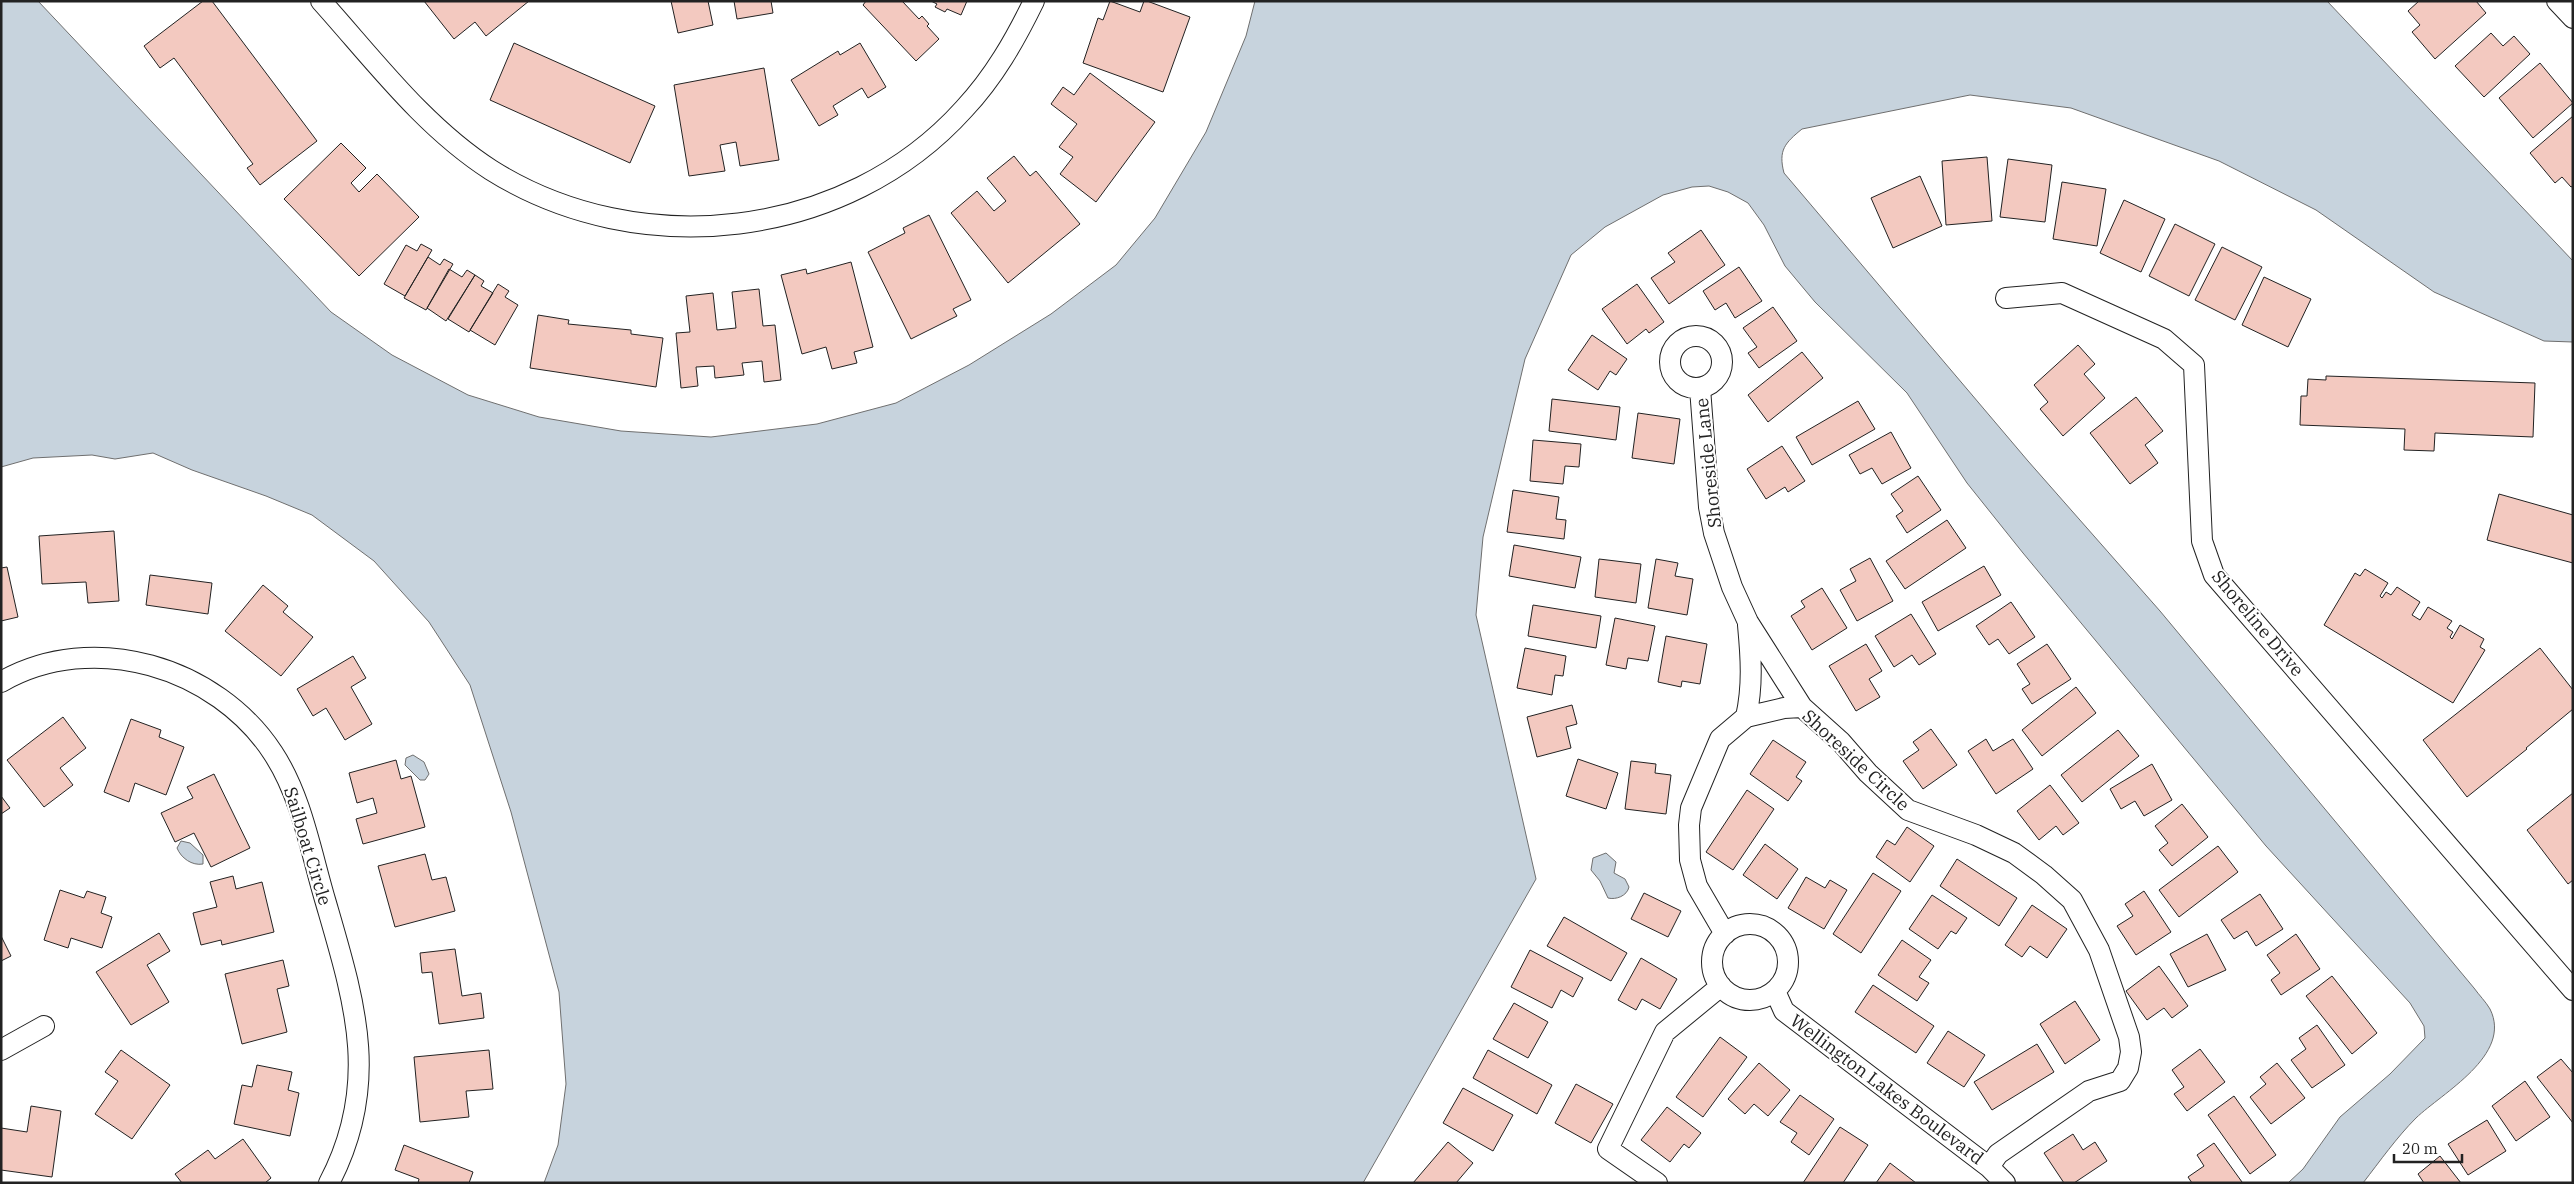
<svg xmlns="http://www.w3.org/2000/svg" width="2574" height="1184" font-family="'IBM Plex Serif',serif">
<rect width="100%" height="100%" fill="#fff"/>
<!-- water -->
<path fill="#c7d3dd" stroke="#6f6f6f" d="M 1,1 L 38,1 L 331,312 L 392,355 L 468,395 L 539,417 L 621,431 L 711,437 L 817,424 L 896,403 L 969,365 L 1051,314 L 1116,265 L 1155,218 L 1206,132 L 1246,36 L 1255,1 L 2327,1 L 2573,261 L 2573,342 L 2544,341 L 2434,292 L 2316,210 L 2219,161 L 2071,108 L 1970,95 L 1802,129 C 1785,143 1778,150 1784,173 L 2028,461 L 2160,611 L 2474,988 C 2479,995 2486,1002 2490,1009 C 2513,1055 2442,1093 2416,1118 C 2397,1137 2380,1161 2363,1183 L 2288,1183 L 2303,1169 L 2340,1117 L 2390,1074 L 2425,1038 L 2424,1026 L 2410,1003 L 2266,846 L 2023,553 L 1967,483 L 1907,393 L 1815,302 L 1785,266 L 1764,225 L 1748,203 L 1728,192 L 1709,186 L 1692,187 L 1663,195 L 1605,227 L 1571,255 L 1525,359 L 1483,537 L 1476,615 L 1536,879 L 1363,1183 L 544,1183 L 558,1145 L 566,1084 L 559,992 L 511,812 L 470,685 L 429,622 L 374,561 L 312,515 L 266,496 L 192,470 L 153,453 L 115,459 L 92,455 L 33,458 L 1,467 Z
M 413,755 L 424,762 L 429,774 L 425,780 L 420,780 L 405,765 L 406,758 Z
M 181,841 L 190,843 L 203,855 L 203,864 C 192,866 181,858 177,848 Z
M 1606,853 L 1616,862 L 1614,873 L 1625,879 L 1629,887 C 1627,896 1616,900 1608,898 L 1600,881 L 1591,870 L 1593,858 Z"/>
<!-- building -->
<path fill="#f3c9c0" stroke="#222" d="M 203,1 L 212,1 L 317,141 L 260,185 L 247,168 L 253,164 L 174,58 L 160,68 L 144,46 Z
M 424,1 L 529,1 L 486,36 L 475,22 L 454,39 Z
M 671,1 L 708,1 L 713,25 L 678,33 Z
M 734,1 L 771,1 L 773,13 L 737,19 Z
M 866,1 L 902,1 L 919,19 L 922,16 L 929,24 L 927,26 L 939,39 L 916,61 L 863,5 Z
M 931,1 L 967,1 L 961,15 L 947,9 L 945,12 L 935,7 L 937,4 Z
M 1110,1 L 1140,12 L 1144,1 L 1147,1 L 1190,17 L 1163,92 L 1083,63 L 1098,18 L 1103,20 Z
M 2419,1 L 2476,1 L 2486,13 L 2435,59 L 2412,32 L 2420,25 L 2408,11 Z
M 2491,33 L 2503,46 L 2514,36 L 2530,54 L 2484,97 L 2455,66 Z
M 514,43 L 655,106 L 630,163 L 490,100 Z
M 860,43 L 886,87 L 868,98 L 862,88 L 833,106 L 838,115 L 819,126 L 791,80 L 838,51 L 840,55 Z
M 2540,63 L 2573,103 L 2533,138 L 2499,98 Z
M 764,68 L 779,160 L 740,166 L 736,142 L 720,145 L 725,171 L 689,176 L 674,85 Z
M 1090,73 L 1155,122 L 1096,202 L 1060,174 L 1073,157 L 1059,147 L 1077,124 L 1051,104 L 1063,87 L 1074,95 Z
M 2573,116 L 2573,186 L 2571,187 L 2562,177 L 2555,183 L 2530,153 Z
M 341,143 L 366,168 L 351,183 L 359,192 L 377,174 L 419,217 L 359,276 L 284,199 Z
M 1014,156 L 1030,176 L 1036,171 L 1080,224 L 1008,283 L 951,213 L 977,191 L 994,211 L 1006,201 L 987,178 Z
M 1987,157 L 1992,221 L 1946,225 L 1942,161 Z
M 2008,159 L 2052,165 L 2045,222 L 2000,217 Z
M 1920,176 L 1942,226 L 1893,248 L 1871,198 Z
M 2062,182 L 2106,189 L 2097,246 L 2053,239 Z
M 2124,200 L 2165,219 L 2141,272 L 2100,253 Z
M 929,215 L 971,300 L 953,309 L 957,316 L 911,339 L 868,252 L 905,233 L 903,228 Z
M 2175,224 L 2215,244 L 2189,296 L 2149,276 Z
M 1701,230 L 1725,265 L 1669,304 L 1651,278 L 1675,262 L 1668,253 Z
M 421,244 L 432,250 L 405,296 L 384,284 L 406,245 L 417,251 Z
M 2222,247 L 2262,267 L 2235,320 L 2195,300 Z
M 428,257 L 440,265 L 444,259 L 453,264 L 426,310 L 404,298 Z
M 851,262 L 873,347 L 854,352 L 857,363 L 832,369 L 826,347 L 802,354 L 781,275 L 806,269 L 807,274 Z
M 1739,267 L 1762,301 L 1735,318 L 1726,303 L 1715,310 L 1703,291 Z
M 449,269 L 462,277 L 467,270 L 475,275 L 446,321 L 427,308 Z
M 475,275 L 484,281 L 481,286 L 493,293 L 469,332 L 448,319 Z
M 2264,277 L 2311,299 L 2288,347 L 2242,325 Z
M 498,284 L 509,291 L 505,297 L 518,305 L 495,345 L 470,330 Z
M 1637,284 L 1664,322 L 1649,333 L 1646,329 L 1627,344 L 1602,309 Z
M 759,289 L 763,326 L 775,325 L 781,380 L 764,382 L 762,361 L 742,363 L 744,375 L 715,378 L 714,366 L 696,367 L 698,386 L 681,388 L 676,333 L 690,332 L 686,296 L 713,293 L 717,330 L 736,328 L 732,292 Z
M 1773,307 L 1797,341 L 1759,368 L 1748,353 L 1757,347 L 1743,328 Z
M 538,315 L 569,320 L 568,324 L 631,330 L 631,334 L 663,338 L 656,387 L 530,368 Z
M 1592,335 L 1627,359 L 1616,375 L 1610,371 L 1598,390 L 1568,370 Z
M 2078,345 L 2095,364 L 2084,374 L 2105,398 L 2063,436 L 2040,409 L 2048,402 L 2034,385 Z
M 1802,352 L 1823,378 L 1768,422 L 1748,395 Z
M 2326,376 L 2535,383 L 2533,437 L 2435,433 L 2434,451 L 2404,450 L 2405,429 L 2300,425 L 2301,396 L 2307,396 L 2308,379 L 2326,380 Z
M 2136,397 L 2163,431 L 2145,445 L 2158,463 L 2130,484 L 2090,433 Z
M 1552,399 L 1620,407 L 1616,440 L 1549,431 Z
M 1858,401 L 1875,429 L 1812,465 L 1796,437 Z
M 1638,413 L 1680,419 L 1674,464 L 1632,458 Z
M 1891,432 L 1911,468 L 1882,484 L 1872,468 L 1860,474 L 1849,455 Z
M 1533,440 L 1581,444 L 1579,467 L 1565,466 L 1563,484 L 1530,481 Z
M 1782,446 L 1805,481 L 1788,492 L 1785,487 L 1766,499 L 1747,469 Z
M 1918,476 L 1941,510 L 1907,533 L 1896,516 L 1903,511 L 1891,494 Z
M 1513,490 L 1559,497 L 1556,519 L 1566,520 L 1564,539 L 1507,532 Z
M 2499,494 L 2573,515 L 2573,563 L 2487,540 Z
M 1947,520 L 1966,548 L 1905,589 L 1886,561 Z
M 114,531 L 119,601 L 88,603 L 86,582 L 42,584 L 39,536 Z
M 1514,545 L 1581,557 L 1575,588 L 1509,576 Z
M 1870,558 L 1893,601 L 1857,621 L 1840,590 L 1856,581 L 1850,569 Z
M 1599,559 L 1641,564 L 1636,603 L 1595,597 Z
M 1656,559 L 1678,563 L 1675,576 L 1693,579 L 1687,615 L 1648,608 Z
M 1984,566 L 2001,595 L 1938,631 L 1922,602 Z
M 7,567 L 18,617 L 1,621 L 1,568 Z
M 2365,569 L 2388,583 L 2380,596 L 2382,598 L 2386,592 L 2391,595 L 2397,587 L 2420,602 L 2412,615 L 2420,620 L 2428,607 L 2452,621 L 2447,628 L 2453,632 L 2450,637 L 2452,639 L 2460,625 L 2484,639 L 2480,647 L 2485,650 L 2453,703 L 2324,625 L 2355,573 L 2360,576 Z
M 150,575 L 212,583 L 208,614 L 146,605 Z
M 263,585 L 288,606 L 283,612 L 313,637 L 281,676 L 225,631 Z
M 1822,588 L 1847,628 L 1812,650 L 1791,616 L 1805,607 L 1801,601 Z
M 2011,602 L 2035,637 L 2009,654 L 1998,639 L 1989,645 L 1976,626 Z
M 1533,605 L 1601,616 L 1596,648 L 1528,636 Z
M 1911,614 L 1936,654 L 1919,665 L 1912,655 L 1894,667 L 1875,636 Z
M 1615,618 L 1655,626 L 1648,661 L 1628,658 L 1626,669 L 1606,665 Z
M 1666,636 L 1707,644 L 1700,684 L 1682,681 L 1681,687 L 1658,682 Z
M 1866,644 L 1882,671 L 1869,679 L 1880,697 L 1856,711 L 1829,666 Z
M 2047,644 L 2071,679 L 2032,704 L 2022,689 L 2030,684 L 2017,664 Z
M 1525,648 L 1566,656 L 1563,676 L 1555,675 L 1552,695 L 1517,688 Z
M 2540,648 L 2573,690 L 2573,709 L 2526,748 L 2527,749 L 2467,797 L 2423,740 Z
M 353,656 L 366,678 L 351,687 L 372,724 L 345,740 L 326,708 L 313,716 L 297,689 Z
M 2076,687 L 2096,713 L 2042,756 L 2022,730 Z
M 1572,705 L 1577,724 L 1566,727 L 1571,748 L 1537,757 L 1527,717 Z
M 63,717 L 86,748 L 60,768 L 73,785 L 44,807 L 7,760 Z
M 131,719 L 161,730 L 159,737 L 184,747 L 166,795 L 135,783 L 129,802 L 104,792 Z
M 1931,729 L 1957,765 L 1923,789 L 1903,761 L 1919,750 L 1913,742 Z
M 2118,730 L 2139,756 L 2082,802 L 2061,775 Z
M 1986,739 L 1993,751 L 2013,739 L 2033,769 L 1996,794 L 1968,751 Z
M 1773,740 L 1806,762 L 1796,777 L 1802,781 L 1788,801 L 1750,774 Z
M 1578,759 L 1618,773 L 1606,809 L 1566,796 Z
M 396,760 L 401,779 L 411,776 L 425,827 L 363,844 L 356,819 L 377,813 L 373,798 L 357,803 L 349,773 Z
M 1631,761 L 1656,764 L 1655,773 L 1671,775 L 1666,814 L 1625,809 Z
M 2152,764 L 2172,800 L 2144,816 L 2135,801 L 2121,809 L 2110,789 Z
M 214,774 L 250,848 L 211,867 L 194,833 L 175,842 L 161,813 L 193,798 L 187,787 Z
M 2050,785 L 2079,823 L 2063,835 L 2056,826 L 2039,840 L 2017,811 Z
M 1747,790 L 1774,809 L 1733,870 L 1706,852 Z
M 2573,793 L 2573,880 L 2568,884 L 2527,830 Z
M 1,796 L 10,808 L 1,814 Z
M 2182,804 L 2208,837 L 2172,866 L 2159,850 L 2168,843 L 2155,826 Z
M 1907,827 L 1934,846 L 1910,882 L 1876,857 L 1887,840 L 1895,845 Z
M 1765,844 L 1798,869 L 1777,899 L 1743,875 Z
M 2218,846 L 2238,872 L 2179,917 L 2159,890 Z
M 425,854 L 432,880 L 446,877 L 455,911 L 395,927 L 378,866 Z
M 1957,859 L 2017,898 L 1999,926 L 1940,886 Z
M 1873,873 L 1901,891 L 1861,953 L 1833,934 Z
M 233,876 L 236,889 L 262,882 L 274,932 L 222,945 L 221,940 L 201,945 L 193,913 L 217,907 L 210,882 Z
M 1806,877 L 1825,888 L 1830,880 L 1847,890 L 1824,929 L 1788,908 Z
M 60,890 L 84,898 L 87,891 L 106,897 L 101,913 L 112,917 L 102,948 L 71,938 L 68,948 L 44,940 Z
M 2144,891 L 2171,932 L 2136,955 L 2117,926 L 2133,916 L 2125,904 Z
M 1644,893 L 1681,911 L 1668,937 L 1631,919 Z
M 2260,894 L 2283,929 L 2256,946 L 2247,931 L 2234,939 L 2221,920 Z
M 1932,895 L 1967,918 L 1956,934 L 1951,931 L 1938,949 L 1909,929 Z
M 2032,905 L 2067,929 L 2047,958 L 2030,946 L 2022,957 L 2005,945 Z
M 1564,917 L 1627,953 L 1611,981 L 1547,946 Z
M 159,933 L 170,951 L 147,965 L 169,1002 L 131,1025 L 96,972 Z
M 2207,934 L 2226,970 L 2188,987 L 2170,954 Z
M 2296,934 L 2320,969 L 2281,995 L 2271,980 L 2280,973 L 2267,955 Z
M 1,936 L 11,956 L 1,961 Z
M 1902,940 L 1931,960 L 1919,977 L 1929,983 L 1917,1001 L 1878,975 Z
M 455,949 L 462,996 L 481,993 L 484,1018 L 439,1024 L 432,972 L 422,973 L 420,953 Z
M 1530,950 L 1583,978 L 1573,997 L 1561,990 L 1552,1008 L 1511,987 Z
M 1641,958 L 1677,979 L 1660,1009 L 1642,999 L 1636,1010 L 1618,1000 Z
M 283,960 L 289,986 L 277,989 L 287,1032 L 242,1044 L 225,974 Z
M 2159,966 L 2188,1006 L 2172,1018 L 2164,1008 L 2147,1020 L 2126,991 Z
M 2332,976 L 2377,1033 L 2352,1054 L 2306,996 Z
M 1873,985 L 1934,1026 L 1916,1053 L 1855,1012 Z
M 2075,1001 L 2100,1040 L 2065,1064 L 2040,1024 Z
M 1514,1003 L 1548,1022 L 1528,1058 L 1493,1039 Z
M 2317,1025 L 2345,1065 L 2312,1088 L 2291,1060 L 2306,1049 L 2299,1038 Z
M 1948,1031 L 1985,1055 L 1964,1087 L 1927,1063 Z
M 1720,1037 L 1747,1057 L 1703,1117 L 1676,1097 Z
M 2037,1044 L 2054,1072 L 1992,1110 L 1974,1082 Z
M 2200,1049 L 2225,1082 L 2187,1111 L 2174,1094 L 2184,1087 L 2172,1070 Z
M 121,1050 L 170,1085 L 132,1139 L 95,1114 L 118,1081 L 105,1072 Z
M 489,1050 L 493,1089 L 466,1091 L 469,1117 L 420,1122 L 414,1057 Z
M 1488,1050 L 1552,1085 L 1537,1114 L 1473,1078 Z
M 2561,1059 L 2573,1073 L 2573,1123 L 2537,1077 Z
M 1759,1063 L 1790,1090 L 1768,1116 L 1754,1104 L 1745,1114 L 1728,1099 Z
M 2277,1063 L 2305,1098 L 2271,1124 L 2250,1097 L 2266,1084 L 2260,1077 Z
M 257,1065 L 292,1072 L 288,1090 L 299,1093 L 290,1136 L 234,1124 L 242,1085 L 252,1087 Z
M 2525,1081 L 2550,1117 L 2516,1141 L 2492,1106 Z
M 1576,1084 L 1613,1104 L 1591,1143 L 1555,1123 Z
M 1463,1088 L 1513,1115 L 1493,1151 L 1443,1123 Z
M 1800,1095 L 1834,1119 L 1809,1155 L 1791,1142 L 1797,1133 L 1780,1122 Z
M 2234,1096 L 2276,1155 L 2250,1174 L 2208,1115 Z
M 31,1106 L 61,1111 L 52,1177 L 1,1170 L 1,1128 L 27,1132 Z
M 1667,1107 L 1701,1133 L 1689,1148 L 1684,1144 L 1670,1162 L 1641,1140 Z
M 2487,1120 L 2506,1151 L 2468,1175 L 2448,1144 Z
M 1840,1127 L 1868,1145 L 1843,1183 L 1803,1183 Z
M 2073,1134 L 2083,1150 L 2095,1142 L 2107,1161 L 2074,1183 L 2064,1183 L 2044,1153 Z
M 243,1139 L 271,1178 L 265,1183 L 182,1183 L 175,1174 L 208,1150 L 215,1159 Z
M 1448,1142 L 1473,1163 L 1456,1183 L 1413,1183 Z
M 2214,1143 L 2242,1182 L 2242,1183 L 2192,1183 L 2188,1177 L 2204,1166 L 2197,1155 Z
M 404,1145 L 473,1172 L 469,1183 L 418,1183 L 419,1179 L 395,1170 Z
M 2440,1156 L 2461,1183 L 2424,1183 L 2418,1174 Z
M 1890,1163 L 1916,1183 L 1876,1183 Z"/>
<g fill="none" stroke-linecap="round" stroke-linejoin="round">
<defs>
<path id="street" d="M 321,1 C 374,60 424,127 491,170 C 639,263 846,240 964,109 C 994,77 1015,40 1034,1
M 2557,1 L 2573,18
M 2006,298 L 2062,293 L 2164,339 L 2194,365 L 2202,541 L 2214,575 L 2573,990
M1670 362a26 26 0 1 1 52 0a26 26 0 1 1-52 0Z
M 1700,388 L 1709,507 L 1714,533 L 1732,587 L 1748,622 L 1802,707 L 1841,742 L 1868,773 L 1908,810 L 1976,835 L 2014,853 L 2044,875 L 2072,900 L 2099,950 L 2129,1037 L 2131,1052 L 2128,1068 L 2120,1081 L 2089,1091 L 1998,1154 L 1989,1167
M 1,682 C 93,629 217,667 273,753 C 302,797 311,853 326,903 C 355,1003 381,1084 329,1183
M 1746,717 C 1753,686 1751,657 1748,625
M1712 962a38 38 0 1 1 76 0a38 38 0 1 1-76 0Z
M 1725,934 L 1697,886 L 1690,860 L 1689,825 L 1691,808 L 1720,739 L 1746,717 L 1784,708 L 1802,707
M 1775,991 L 1784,1011 L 1989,1167 L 2005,1183
M 1,1050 L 44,1026
M 1657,1183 L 1608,1149 L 1665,1032 L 1721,986"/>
</defs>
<!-- street casing -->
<use href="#street" stroke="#222" stroke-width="22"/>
<!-- street -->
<use href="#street" stroke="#fff" stroke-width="20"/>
</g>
<g text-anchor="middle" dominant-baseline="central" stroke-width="4" stroke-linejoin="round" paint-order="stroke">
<!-- street labels -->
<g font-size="18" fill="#222" stroke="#fff">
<text transform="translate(1708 463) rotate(-96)">Shoreside Lane</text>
<text transform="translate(2258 623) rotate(50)">Shoreline Drive</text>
<text transform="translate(1856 760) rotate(43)">Shoreside Circle</text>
<text transform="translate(308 846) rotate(73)">Sailboat Circle</text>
<text transform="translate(1887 1089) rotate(37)">Wellington Lakes Boulevard</text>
</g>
</g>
<!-- border -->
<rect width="2574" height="1184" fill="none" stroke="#222222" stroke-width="5"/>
<!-- scale -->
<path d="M2394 1154v8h68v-8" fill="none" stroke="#222222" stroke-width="2.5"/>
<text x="2402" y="1154" font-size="15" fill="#222222" stroke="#ffffff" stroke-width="4" paint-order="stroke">20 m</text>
</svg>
